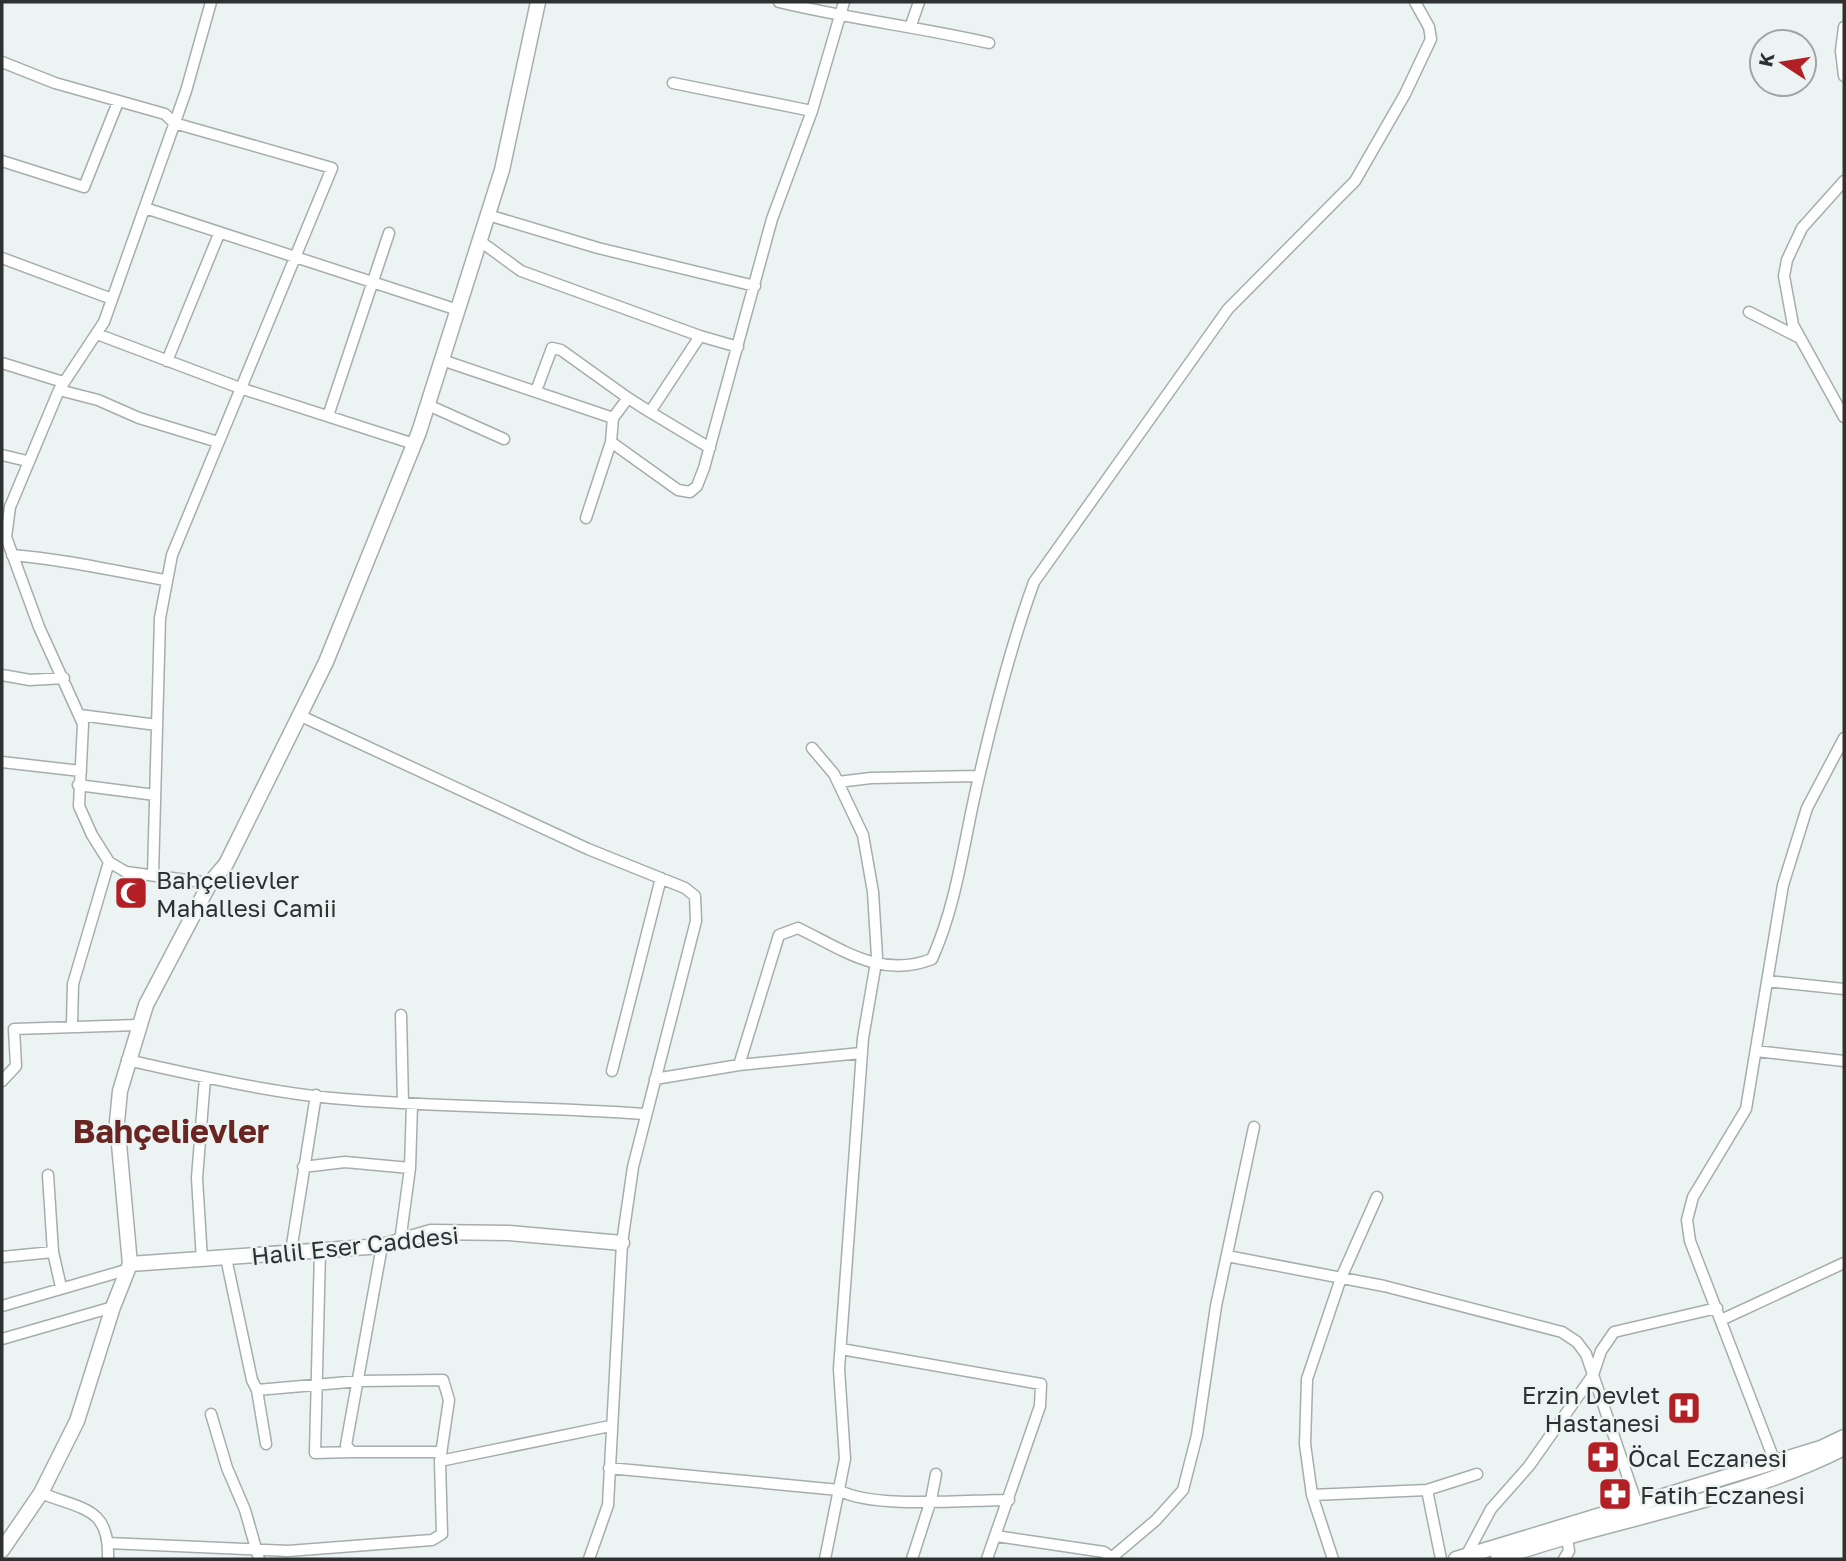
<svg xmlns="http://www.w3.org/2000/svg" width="1846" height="1561" font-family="'Golos Text',sans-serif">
<rect width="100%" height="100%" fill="#ecf4f3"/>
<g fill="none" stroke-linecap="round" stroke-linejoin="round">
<defs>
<path id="street" d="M 779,2 C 849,19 919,27 989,43
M 911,25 L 919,2
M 1844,27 L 1841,51 L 1844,76
M 2,62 L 55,83 L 165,114 L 174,123 L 332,168 L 172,555 L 160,618 L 153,875
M 673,83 L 812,111
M 2,161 L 84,187 L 118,102
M 1844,181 L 1802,228 L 1787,260 L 1784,276 L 1793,325 L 1844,417
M 145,208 L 458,310
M 488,215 L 598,248 L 755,286
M 480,241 L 521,271 L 700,336 L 738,347
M 2,258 L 112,299
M 1749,312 L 1798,337
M 97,334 L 240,388 L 414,444
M 700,336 L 650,412 L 628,398 L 613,418 L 611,442 L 678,490 L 690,492 L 697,486 L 704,468 L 772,219 L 812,111 L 844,2
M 442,360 L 613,418
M 167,361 L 219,234
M 2,363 L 63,382
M 59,390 L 98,400 L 139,418 L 218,442
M 536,391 L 552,348 L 561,350 L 628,398
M 428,405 L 504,439
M 650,412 L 710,448
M 328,416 L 389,233
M 2,455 L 27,461
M 586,518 L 611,442
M 12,555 C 63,559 114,571 165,580
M 2,675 L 30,680 L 64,678
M 80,715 L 157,725
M 301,716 L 588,849 L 685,888 L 695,896 L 696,921 L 633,1167 L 622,1243 L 608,1505 L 589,1559
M 812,748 L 834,774 L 863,835 L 873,892 L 877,957 L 863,1038 L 839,1369 L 845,1459 L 825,1559
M 2,762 L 81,771
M 838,782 L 871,778 L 979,776
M 78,785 L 155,795
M 210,883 L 126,872 L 109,862 L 92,835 L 79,806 L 83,724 L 39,627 L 6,537 L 10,507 L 59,390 L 104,322 L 186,91 L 211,2
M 1767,981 L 1844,989
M 401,1015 L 403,1103
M 72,1025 L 73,984 L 109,862
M 1756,1051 L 1844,1061
M 127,1060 C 194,1075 263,1091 331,1098 C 436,1108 540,1106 645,1114
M 739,1065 L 779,935 L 798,928 C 843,950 882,979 932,959 C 958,901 964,838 979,777 C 994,712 1011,645 1034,582 L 1228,309 L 1355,181 L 1405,94 L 1431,39 L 1429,27 L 1415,2
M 612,1071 L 661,878
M 655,1079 L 739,1065 L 861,1053
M 2,1081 L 16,1066 L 14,1029 L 138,1025
M 303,1167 L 345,1162 L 410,1168
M 48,1175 L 53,1252 L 61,1287
M 400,1242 L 410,1168 L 412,1104
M 382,1246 L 346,1445 L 352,1452 L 441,1452
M 291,1251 L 316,1095
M 320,1251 L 315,1453 L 352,1452
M 1227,1256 L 1384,1286 L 1562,1332 L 1577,1342 L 1586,1354 L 1637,1504
M 2,1257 L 53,1252
M 226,1258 L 252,1380 L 257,1390 L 360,1381 L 443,1380 L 449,1400 L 440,1461 L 610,1426
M 202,1260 L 197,1178 L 205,1078
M 2,1306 L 126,1270
M 1721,1320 L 1844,1263
M 2,1339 L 113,1307
M 841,1349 L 1041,1384 L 1040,1406 L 987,1559
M 257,1390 L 266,1444
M 211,1414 L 227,1468 L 245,1510 L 259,1559
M 1775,1462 L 1690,1241 L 1687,1220 L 1693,1197 L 1746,1109 L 1783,885 L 1807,808 L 1844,738
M 609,1468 L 839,1490 C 870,1509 968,1500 1009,1500
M 1427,1490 L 1477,1474
M 41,1493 C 83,1510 110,1507 108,1559
M 1312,1495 L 1427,1490 L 1441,1559
M 996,1536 L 1104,1552 L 1111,1557
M 108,1543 L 288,1551 L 432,1540 L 442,1534 L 440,1461
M 1466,1556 L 1491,1509 L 1529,1466 L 1593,1375 L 1601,1351 L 1614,1332 L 1717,1308
M 912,1559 L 931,1500 L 936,1474
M 1110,1559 L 1156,1520 L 1183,1490 L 1197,1435 L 1216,1306 L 1254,1127
M 1333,1559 L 1312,1495 L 1305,1444 L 1307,1379 L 1341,1278 L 1377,1197
M 1564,1559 L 1569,1551 L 1566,1532"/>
<path id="secondary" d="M 130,1264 L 382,1246 L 431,1232 L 509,1233 L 622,1243
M 2,1550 L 41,1493 L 77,1421 L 113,1307 L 130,1264 L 117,1122 L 120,1091 L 146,1005 L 210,883 L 226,864 L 326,662 L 419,432 L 502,170 L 538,2
M 1456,1559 L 1821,1448 L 1844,1437
M 1498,1559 C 1611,1518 1736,1503 1844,1448"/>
</defs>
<!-- street casing -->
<use href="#street" stroke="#a6adad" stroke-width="13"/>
<!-- secondary casing -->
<use href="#secondary" stroke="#a6adad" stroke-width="17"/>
<!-- street -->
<use href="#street" stroke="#fff" stroke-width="10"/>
<!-- secondary -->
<use href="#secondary" stroke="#fff" stroke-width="14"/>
</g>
<!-- icons -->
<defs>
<symbol id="mosque-square" viewBox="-11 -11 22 22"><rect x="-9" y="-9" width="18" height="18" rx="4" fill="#b22025" stroke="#ecf4f3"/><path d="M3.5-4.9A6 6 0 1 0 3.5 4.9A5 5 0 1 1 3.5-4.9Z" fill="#fff"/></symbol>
<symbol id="hospital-square" viewBox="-11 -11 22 22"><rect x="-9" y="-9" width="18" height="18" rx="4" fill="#b22025" stroke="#ecf4f3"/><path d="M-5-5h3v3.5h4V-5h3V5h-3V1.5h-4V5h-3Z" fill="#fff"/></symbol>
<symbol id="pharmacy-square" viewBox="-11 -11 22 22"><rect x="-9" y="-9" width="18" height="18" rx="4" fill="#b22025" stroke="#ecf4f3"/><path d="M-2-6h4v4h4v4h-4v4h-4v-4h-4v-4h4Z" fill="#fff"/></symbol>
</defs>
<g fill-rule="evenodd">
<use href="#mosque-square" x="112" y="874" width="38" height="38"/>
<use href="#hospital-square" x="1665" y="1389" width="38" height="38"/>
<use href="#pharmacy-square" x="1584" y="1438" width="38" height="38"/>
<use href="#pharmacy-square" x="1596" y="1475" width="38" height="38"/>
</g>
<g text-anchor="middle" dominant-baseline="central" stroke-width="5" stroke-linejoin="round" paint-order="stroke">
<!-- poi labels -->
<g font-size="24" fill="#2e3131" stroke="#ecf4f3" text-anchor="start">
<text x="156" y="879">Bahçelievler<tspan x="156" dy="28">Mahallesi Camii</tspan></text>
<text x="1660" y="1394" text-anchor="end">Erzin Devlet<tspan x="1660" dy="28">Hastanesi</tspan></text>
<text x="1628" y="1457">Öcal Eczanesi</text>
<text x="1640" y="1494">Fatih Eczanesi</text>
</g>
<!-- street labels -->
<g font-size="24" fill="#2e3131" stroke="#ecf4f3">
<text transform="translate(355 1245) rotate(-6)">Halil Eser Caddesi</text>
</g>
<!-- district labels -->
<g font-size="32" font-weight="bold" fill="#6a2522" stroke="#ecf4f3">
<text x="171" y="1131">Bahçelievler</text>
</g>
</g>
<!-- border -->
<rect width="1846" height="1561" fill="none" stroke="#2e3131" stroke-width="7"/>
<!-- north arrow -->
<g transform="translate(1783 63) rotate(282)"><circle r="33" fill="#ecf4f3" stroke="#a0a6a5" stroke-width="2"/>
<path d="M0-5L12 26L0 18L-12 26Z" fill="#b22025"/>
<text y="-10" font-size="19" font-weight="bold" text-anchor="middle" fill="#2e3131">K</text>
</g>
</svg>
